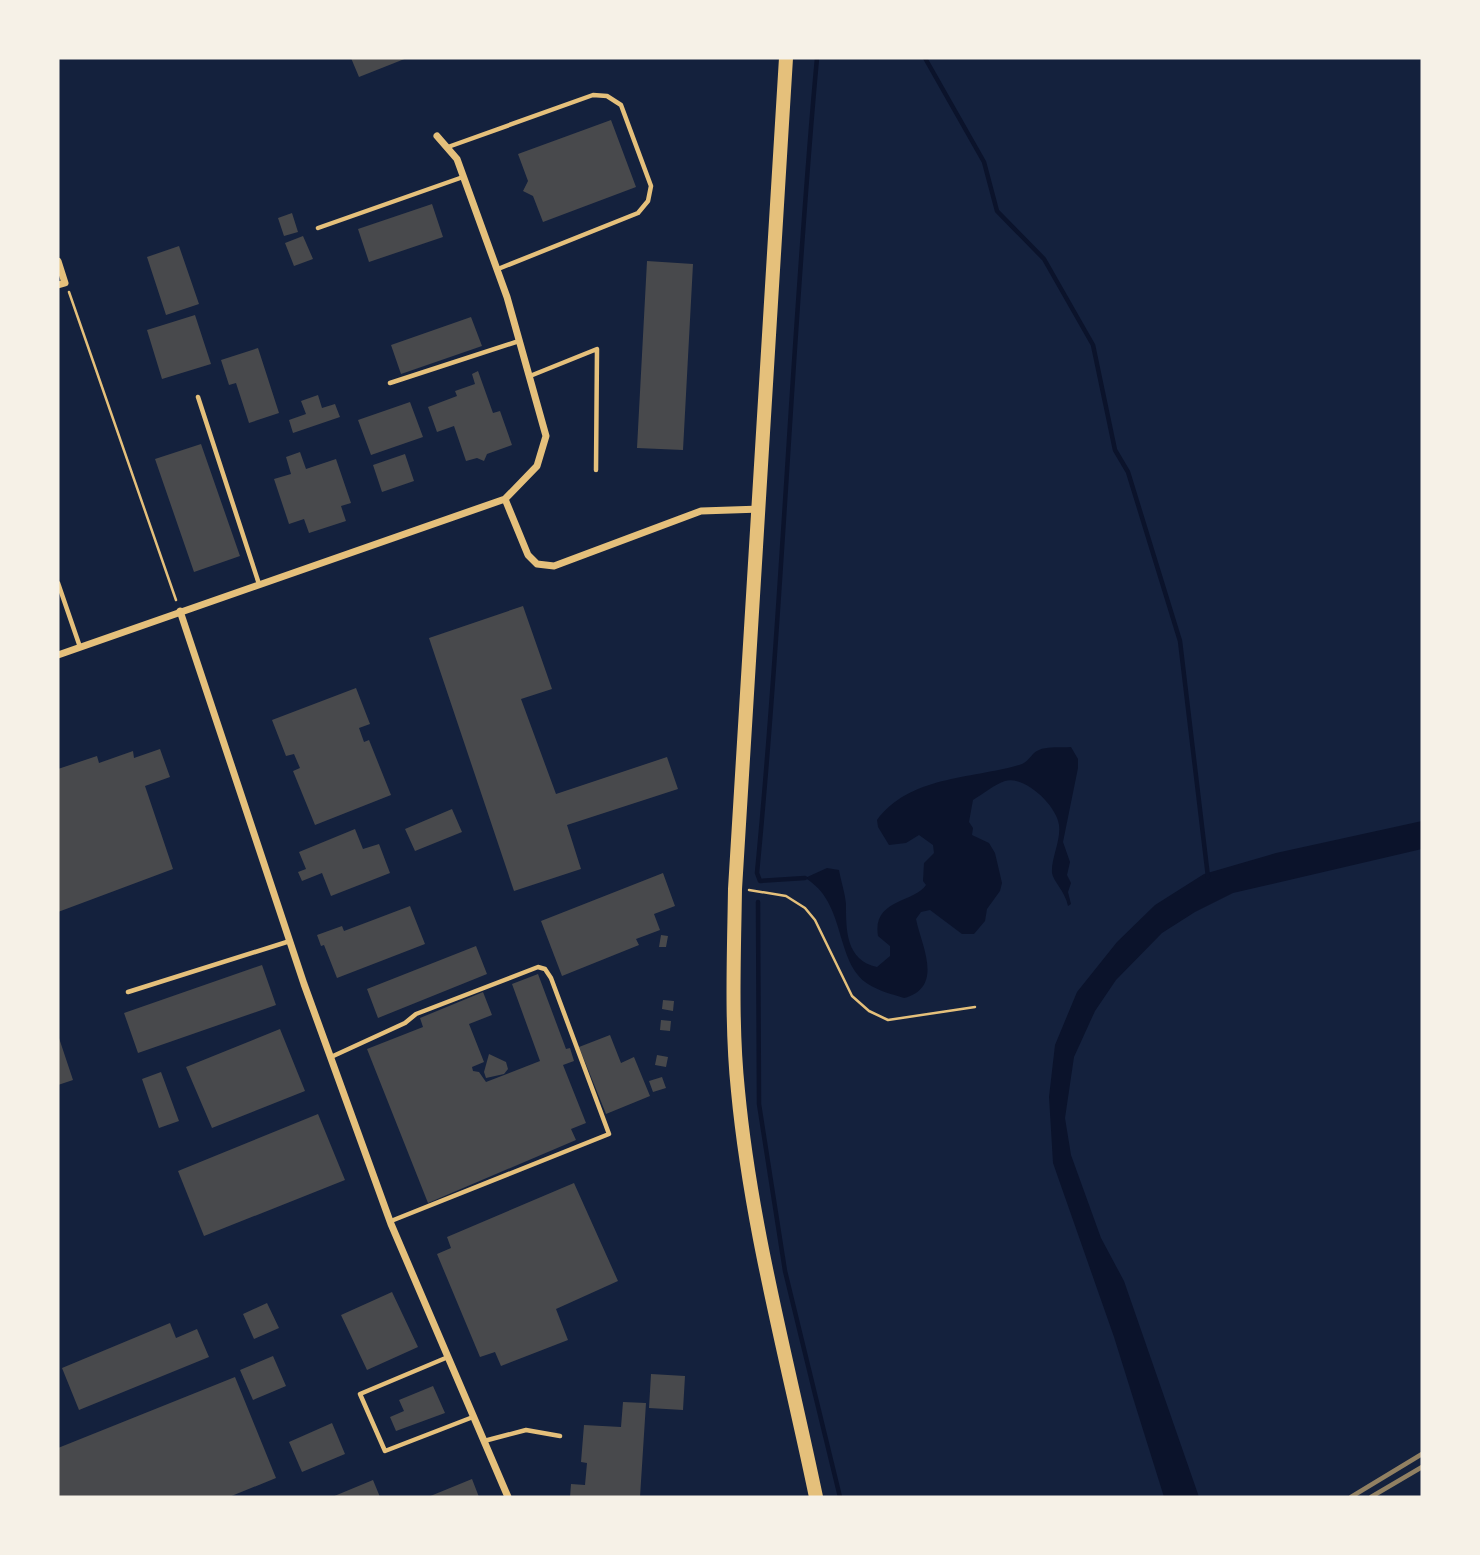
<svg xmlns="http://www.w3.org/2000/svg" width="1480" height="1555" font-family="Lato,sans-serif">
<rect width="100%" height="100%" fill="#14213d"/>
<!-- water -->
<path fill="#0b132b" d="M 1071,747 L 1078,759 L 1078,768 L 1063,842 L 1070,862 L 1067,875 L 1071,883 L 1068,892 L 1071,904 L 1068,906 C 1065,891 1053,881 1052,873 C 1051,858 1061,841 1059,825 C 1057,806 1025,775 1005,781 C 995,784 983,794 973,800 L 969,822 L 973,828 L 972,835 L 989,843 L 995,853 L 1002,883 L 1000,891 L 987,909 L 985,921 L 974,934 L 962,934 L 930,910 L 921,912 L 916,919 C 921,945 945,987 904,998 C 891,994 879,991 868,984 C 834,962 847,902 805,878 L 827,868 L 839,870 C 841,881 845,893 846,904 C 846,931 846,960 877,967 L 890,956 L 890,946 L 878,936 C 872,899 914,903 926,885 L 923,881 L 924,863 L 934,853 L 933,845 L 919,835 L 906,843 L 889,845 L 878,827 L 877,820 C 910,775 974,779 1022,764 C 1027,762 1030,757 1034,753 C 1043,745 1059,748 1071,747 Z
M 1422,821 L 1422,849 L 1233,893 L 1195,912 L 1162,933 L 1116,980 L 1095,1011 L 1074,1057 L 1065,1118 L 1071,1155 L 1101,1238 L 1124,1281 L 1199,1497 L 1164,1497 L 1114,1337 L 1053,1163 L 1049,1097 L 1055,1045 L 1077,992 L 1117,942 L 1155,905 L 1204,874 L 1276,853 Z"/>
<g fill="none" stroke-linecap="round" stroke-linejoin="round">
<!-- stream -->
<path stroke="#0b132b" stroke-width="4.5" d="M 925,58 L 984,162 L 997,211 L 1044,259 L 1093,345 L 1115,450 L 1128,472 L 1180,641 L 1208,877
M 805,878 L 760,881 L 757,873 C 783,601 792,329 817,58
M 758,902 L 759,1104 L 785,1271 L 840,1497"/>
</g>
<!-- building -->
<path fill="#48494c" d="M 351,58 L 407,58 L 359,77 Z
M 611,120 L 636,187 L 543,222 L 533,196 L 523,191 L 528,181 L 518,154 Z
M 432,204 L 443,237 L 369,262 L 358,229 Z
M 292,213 L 298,232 L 284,236 L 278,218 Z
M 303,236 L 313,259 L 294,266 L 285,243 Z
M 179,246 L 199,304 L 166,315 L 147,257 Z
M 647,261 L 693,264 L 683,450 L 637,448 Z
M 195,315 L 211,364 L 162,379 L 147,330 Z
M 471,317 L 482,346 L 401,374 L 391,345 Z
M 258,348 L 279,413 L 249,423 L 236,383 L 229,385 L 221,360 Z
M 478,371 L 493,413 L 500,411 L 512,445 L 487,454 L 484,461 L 477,458 L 466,461 L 454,426 L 437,432 L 428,407 L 457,396 L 455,391 L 475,384 L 472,374 Z
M 318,395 L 322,408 L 335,404 L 340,417 L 293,433 L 289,420 L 306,414 L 301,401 Z
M 410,402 L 423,437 L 371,455 L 358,420 Z
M 201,444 L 240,556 L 194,572 L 155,459 Z
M 300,452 L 306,469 L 336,459 L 351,503 L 341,506 L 346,521 L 309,533 L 304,519 L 289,524 L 274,479 L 291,474 L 286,457 Z
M 405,454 L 414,481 L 382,492 L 373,465 Z
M 523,606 L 552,689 L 521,699 L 556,794 L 667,757 L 678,789 L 567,825 L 581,869 L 514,891 L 429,638 Z
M 356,688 L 370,724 L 359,728 L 364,742 L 369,740 L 391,795 L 315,825 L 293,771 L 300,768 L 294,754 L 286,756 L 272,720 Z
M 160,749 L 170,777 L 145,786 L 173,869 L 58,912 L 58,769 L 97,756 L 99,763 L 133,751 L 134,758 Z
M 452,809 L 462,832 L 415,851 L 405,829 Z
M 355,829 L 363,849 L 379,844 L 390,873 L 331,896 L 322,873 L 302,881 L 298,872 L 306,869 L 299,852 Z
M 663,873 L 675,906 L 654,914 L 660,930 L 636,939 L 639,945 L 562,976 L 541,921 Z
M 410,906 L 425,944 L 337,978 L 324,945 L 321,946 L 317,935 L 342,926 L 344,931 Z
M 661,935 L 668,936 L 666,947 L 659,947 Z
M 476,946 L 487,974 L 378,1018 L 367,989 Z
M 262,965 L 276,1005 L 138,1053 L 124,1013 Z
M 538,974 L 566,1049 L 570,1048 L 574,1061 L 563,1065 L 586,1123 L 571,1129 L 576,1140 L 428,1203 L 367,1049 L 423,1027 L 420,1018 L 483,992 L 492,1015 L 469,1024 L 484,1062 L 472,1067 L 473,1071 L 479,1072 L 486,1082 L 540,1061 L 512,984 Z
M 663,1000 L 674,1001 L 673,1011 L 662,1009 Z
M 661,1020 L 671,1021 L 670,1031 L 660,1030 Z
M 280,1029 L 305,1091 L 212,1128 L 186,1067 Z
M 58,1035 L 73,1080 L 58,1085 Z
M 610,1035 L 621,1063 L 634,1057 L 650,1096 L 606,1114 L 579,1047 Z
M 489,1054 L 506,1062 L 508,1069 L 504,1074 L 486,1078 L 484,1072 Z
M 657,1055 L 668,1057 L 666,1067 L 655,1065 Z
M 161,1072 L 179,1121 L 159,1128 L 142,1079 Z
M 662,1077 L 666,1088 L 653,1092 L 649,1081 Z
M 318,1114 L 345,1180 L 204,1236 L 178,1171 Z
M 574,1183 L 618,1281 L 556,1309 L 568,1340 L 501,1366 L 495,1352 L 480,1357 L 437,1254 L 451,1248 L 447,1237 Z
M 392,1292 L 418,1347 L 367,1370 L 341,1315 Z
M 267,1303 L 279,1328 L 254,1339 L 243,1314 Z
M 170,1323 L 176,1338 L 197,1329 L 209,1357 L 79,1410 L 62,1368 Z
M 273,1356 L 286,1386 L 253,1400 L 240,1370 Z
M 651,1374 L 685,1376 L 683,1410 L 649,1408 Z
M 235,1377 L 276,1478 L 229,1497 L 58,1497 L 58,1448 Z
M 433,1386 L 445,1413 L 396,1431 L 390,1417 L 404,1411 L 399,1400 Z
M 623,1402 L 646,1403 L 640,1497 L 570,1497 L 571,1484 L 585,1485 L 587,1463 L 581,1462 L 584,1425 L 621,1427 Z
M 332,1423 L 345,1454 L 302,1472 L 289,1442 Z
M 472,1479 L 479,1497 L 428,1497 Z
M 373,1480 L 380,1497 L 332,1497 Z"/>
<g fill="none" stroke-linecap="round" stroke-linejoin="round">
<!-- path -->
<path stroke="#e5c07b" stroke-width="2.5" d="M 69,292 L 176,600
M 749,890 L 786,896 L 805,908 L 815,920 L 852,996 L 869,1011 L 888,1020 L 975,1007"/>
<!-- service -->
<path stroke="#e5c07b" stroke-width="4.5" d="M 448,147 L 593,95 L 607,96 L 621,105 L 651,186 L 648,201 L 638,213 L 498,269
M 318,228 L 463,177
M 530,376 L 597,349 L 596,470
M 390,383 L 519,341
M 198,397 L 259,584
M 58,583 L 80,647
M 128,992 L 290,941
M 331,1057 L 405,1023 L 416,1014 L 538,967 L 545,969 L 551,978 L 609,1134 L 391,1221
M 448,1357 L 360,1394 L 385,1451 L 473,1417
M 484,1441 L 526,1430 L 560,1436"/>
<!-- minor -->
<path stroke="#e5c07b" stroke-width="7" d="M 58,261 L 65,283 L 58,285
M 505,499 L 528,555 L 537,564 L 554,566 L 701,511 L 761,509
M 180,611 L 304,984 L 391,1224 L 508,1497
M 58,655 L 505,499 L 537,466 L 546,436 L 507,297 L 457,159 L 437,136"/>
<!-- secondary -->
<path stroke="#e5c07b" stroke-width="14" d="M 786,58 L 735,889 C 734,956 731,1024 738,1091 C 751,1228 788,1362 816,1497"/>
<!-- rail -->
<path stroke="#918062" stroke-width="4.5" d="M 1351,1497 L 1422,1454
M 1371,1497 L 1422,1467"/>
</g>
<!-- border -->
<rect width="1480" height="1555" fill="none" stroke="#f6f1e7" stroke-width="119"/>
</svg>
